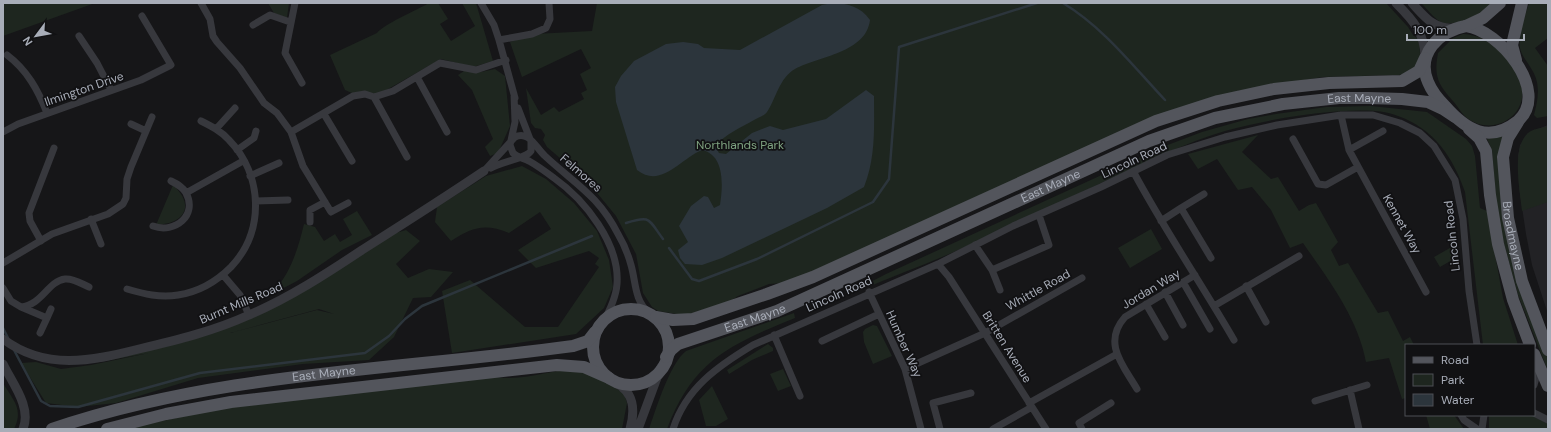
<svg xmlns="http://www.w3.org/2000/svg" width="1551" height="432" font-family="'DM Sans',sans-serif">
<rect width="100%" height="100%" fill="#161618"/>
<!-- built -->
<path fill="#222225" d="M 1548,125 L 1548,314 L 1532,265 L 1526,234 L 1519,187 L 1518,156 L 1520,145 L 1528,133 Z"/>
<!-- green -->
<path fill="#1e261f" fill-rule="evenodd" d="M 3,3 L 95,3 L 3,36 Z
M 268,3 L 289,3 L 287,18 L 274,13 Z
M 429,3 L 438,3 L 448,19 L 440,24 L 451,41 L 475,26 L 462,3 L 476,3 L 493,61 L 473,67 L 441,59 L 381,93 L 352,93 L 345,90 L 330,55 L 377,33 C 384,24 417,10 429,3 Z
M 597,3 L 1386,3 L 1408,27 L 1413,35 L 1418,39 C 1422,58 1422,70 1399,75 L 1323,77 L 1238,91 L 820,268 L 784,283 L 769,284 L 738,296 L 726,304 L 691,314 L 683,315 L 658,311 L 652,307 L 643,293 L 636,254 L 616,216 L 588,182 L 547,147 L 543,140 L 545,135 L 541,129 L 535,128 L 531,123 L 526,88 L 541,115 L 554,107 L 559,112 L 584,99 L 581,93 L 587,90 L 580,74 L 591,68 L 581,49 L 522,77 L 510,42 L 535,34 L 592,31 Z
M 1421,3 L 1495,3 C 1484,12 1453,30 1439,21 C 1433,17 1427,9 1421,3 Z
M 1529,3 L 1548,3 L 1548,38 L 1535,48 L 1548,66 L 1548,116 L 1537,118 L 1534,115 C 1538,100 1541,84 1532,70 C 1528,62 1522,57 1520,48 C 1518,34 1525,16 1529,3 Z
M 1463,34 C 1485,35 1496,47 1510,63 C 1513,67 1517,71 1520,75 C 1521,78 1521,83 1522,87 C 1527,117 1492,137 1467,118 C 1461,113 1457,105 1452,100 C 1437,83 1434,75 1438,53 L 1453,38 Z
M 467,69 L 481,72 L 495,69 L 505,76 L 510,126 L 498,153 L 490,156 L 485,147 L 493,139 L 472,90 L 458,75 Z
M 1371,106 L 1427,112 L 1466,139 L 1472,146 L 1475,156 L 1480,208 L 1487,211 L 1503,298 L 1518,345 L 1483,345 L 1465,192 C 1453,157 1434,129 1398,116 C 1377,108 1351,111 1330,112 C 1295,115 1259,122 1225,131 C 1187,142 1151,160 1114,177 C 1065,200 1015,224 965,247 C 930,263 893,276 858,291 L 857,289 L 886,274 L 1165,146 L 1202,132 L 1248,119 L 1276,114 L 1326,107 Z
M 1548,126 L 1548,202 L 1522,211 C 1520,191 1511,148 1528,133 C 1532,129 1542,128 1548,126 Z
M 1258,135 L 1242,152 L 1271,179 L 1278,177 L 1299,211 L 1309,205 L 1316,203 L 1338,242 L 1331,250 L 1339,266 L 1348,263 L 1378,313 L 1388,311 L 1403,341 L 1410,337 L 1414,345 L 1406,345 L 1406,398 L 1402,399 L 1389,358 L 1366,362 C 1358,318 1328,279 1303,243 L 1290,248 L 1271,210 L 1252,187 L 1238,190 L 1217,159 L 1198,169 L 1188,154 Z
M 1506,135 L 1500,162 L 1535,325 L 1548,357 L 1548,371 L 1518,295 L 1502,237 L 1496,200 L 1492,150 L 1487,139 Z
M 522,166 L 546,179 L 574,203 L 597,231 L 609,260 L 613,287 L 604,308 L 576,334 L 452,353 L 442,291 L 470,280 L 525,327 L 558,327 L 599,267 L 595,264 L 599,258 L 589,251 L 536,268 L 518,250 L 551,229 L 540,212 L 509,233 C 485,223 472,227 451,241 L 435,222 L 437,207 L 486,176 Z
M 173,185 C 196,206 184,224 156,225 Z
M 357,211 L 372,235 L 342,250 L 297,281 L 255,303 C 262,298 273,293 278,286 C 292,269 299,245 304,224 L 315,227 L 324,241 L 335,234 L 340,242 L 352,235 L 343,219 Z
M 1151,229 L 1162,249 L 1130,268 L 1118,248 Z
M 406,230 L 420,241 L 396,264 L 408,278 L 429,269 L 453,272 L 431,297 L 413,298 L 394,337 L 369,360 L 303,364 L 198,378 L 116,403 L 78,407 L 46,403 L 21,363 L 36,362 L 61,369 L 91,365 L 149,353 L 94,363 L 241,323 L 382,237 ZM 319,309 L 334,314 L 317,310 L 230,333 Z
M 1457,244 L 1459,256 L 1440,267 L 1434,257 Z
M 794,313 L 795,318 C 731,344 693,360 667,429 L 649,429 C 656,409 670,363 686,351 Z
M 873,325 L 877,326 L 892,356 L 873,364 L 864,342 L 863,332 L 865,329 Z
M 768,344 L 773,348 L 773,351 L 752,360 L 729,374 L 727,370 Z
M 574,369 L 590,374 L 624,393 L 627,403 L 622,429 L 124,429 L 223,408 L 496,377 C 525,381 546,371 574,369 Z
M 783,369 L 791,386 L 778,391 L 770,374 Z
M 3,383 C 13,400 24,409 14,429 L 3,429 Z
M 712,386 L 728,419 L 716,426 L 706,426 L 699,400 Z
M 1426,415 L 1454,415 L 1464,429 L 1430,429 Z
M 1489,415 L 1531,415 L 1548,424 L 1548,429 L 1489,429 Z"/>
<!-- water -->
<path fill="#2c353c" d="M 832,3 C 848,3 861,7 870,20 C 866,53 819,56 795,69 C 779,78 776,99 767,112 C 764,116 758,118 754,120 C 740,128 726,134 715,146 L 719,153 L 726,154 L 752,133 L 770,126 L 783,130 L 826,119 L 866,90 L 874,96 C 874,127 876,157 864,187 L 827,208 L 722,258 L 702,265 L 685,264 L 680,258 L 678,250 L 688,242 L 679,226 L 691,206 L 704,196 L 708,197 L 714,208 L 720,205 C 723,186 725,155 702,150 C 680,159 661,189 637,170 L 616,102 L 615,87 L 621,76 L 634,61 L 666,44 L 683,42 L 698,44 L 704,48 L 740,50 L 822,5 Z"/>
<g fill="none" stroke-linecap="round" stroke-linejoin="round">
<!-- stream -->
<path stroke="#2c353c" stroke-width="2.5" d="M 1063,3 C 1104,28 1133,66 1165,100
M 626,223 C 651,215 648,219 663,239
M 669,248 L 692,279 L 699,281 L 757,259 L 873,202 L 889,179 L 899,47 L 1037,3
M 3,328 L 8,338
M 14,350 L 41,401 L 50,406 L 78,407 L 200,373 L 365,353 L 389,336 L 405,319 L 422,306 L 592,236"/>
<!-- minor -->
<path stroke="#37383d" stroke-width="7" d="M 201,3 L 210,19 L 213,36 L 217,42 L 240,68 L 264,103 L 277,113 L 291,132 L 303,166 L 331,212 L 348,203
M 295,3 L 285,53 L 302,83
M 481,3 L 494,25 L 499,40 L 515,98
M 253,25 L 270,15 L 290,22
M 79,36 L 97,63 L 111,90
M 499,40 L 532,34 L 546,28 L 550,19 L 549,3
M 7,55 C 27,70 38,90 47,113
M 417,77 L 447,132
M 514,94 L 515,122 L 510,145 L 513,153 C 517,157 523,158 529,161 C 538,166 546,172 554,178 C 585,200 620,244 617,284 C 616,298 609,312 602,324
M 374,97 L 407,157
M 518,108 L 530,139
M 324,114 L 352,161
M 1341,115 L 1349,150 L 1426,292
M 131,124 L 146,131
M 216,129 L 235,108
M 3,132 L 18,124 L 141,80 L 171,65 L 142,16
M 291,132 L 353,96 L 365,94 L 374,97 L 393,91 L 440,63 L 476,70 L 506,60
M 1293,139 L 1318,184 L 1326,185 L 1358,167
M 237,150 L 254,138 L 256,131
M 1349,150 L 1383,131
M 491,168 C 501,162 527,158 531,151 L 531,141
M 484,171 L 515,137 C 529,130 536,148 545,156 C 575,184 598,195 618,234 C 624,244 628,254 631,265 C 636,282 634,300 649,313
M 1133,171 C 1164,229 1201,283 1234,340
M 250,176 L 279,163
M 186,193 L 243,161
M 1204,194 L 1181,208 L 1211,258
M 256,201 L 288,200
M 91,219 L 101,244
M 1161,221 L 1181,208
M 310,222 L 310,210 L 325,202
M 153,226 C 175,234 198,215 186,193 C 183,187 177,184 171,181
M 41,241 L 30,221 L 29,213 L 54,148
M 975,245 L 992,270 L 1049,245 L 1039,215
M 3,263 L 52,234 L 108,214 L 123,204 L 126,198 L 127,179 L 131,167 L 152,117
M 938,264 L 949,277 L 1046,429
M 992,270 L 1000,290
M 223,275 L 240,295 L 249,315
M 1183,282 L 1210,329
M 1246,286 L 1266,322
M 3,288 L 11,301 L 21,307 C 42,305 48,281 65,279 C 73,278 82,284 89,287
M 127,289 C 144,294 160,298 178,295 C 198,292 217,281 231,267 C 265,231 263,175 229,140 C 221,131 211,126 201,121
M 869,292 L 905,369 L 921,429
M 1165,292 L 1183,325
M 1146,304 L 1165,337
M 1214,306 L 1299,256
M 21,307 L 47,318 L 40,333
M 47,318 L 51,309
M 774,335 L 800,396
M 822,341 L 879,314
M 905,369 L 985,333 L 1082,278
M 1534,385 L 1537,374 L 1536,366
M 1137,389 C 1123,365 1102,343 1125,317 L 1195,275
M 1350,390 L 1359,429
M 1315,401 L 1367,385
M 1029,403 L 1117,354
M 1534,413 L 1548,420
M 1461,415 L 1464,420 L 1477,429
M 673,429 C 686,388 718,366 753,345 L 938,264 L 1013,226 L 1101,187 L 1167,155 L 1225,137 L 1277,125 L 1341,115 L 1373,115 L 1400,123 L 1420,133 L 1434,146 L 1455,180 L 1463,219 L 1469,291 L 1477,345
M 940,429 L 933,403 L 971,393
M 993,429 L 1032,407
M 1082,429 L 1079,423 L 1111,403
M 1482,429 L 1484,415"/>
<!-- tertiary -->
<path stroke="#37383d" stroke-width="9" d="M 1396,3 C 1413,20 1425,33 1425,58
M 1412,3 C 1424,16 1434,30 1454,28
M 3,339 C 46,371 91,361 139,349 C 177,340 214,331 249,315 C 289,298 326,274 362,250 C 403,224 444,198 484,171
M 3,364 C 12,383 32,407 23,429
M 616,383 C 635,393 635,411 630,429
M 638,429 L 661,367"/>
<!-- primary -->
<g stroke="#53555c" stroke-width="12">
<path d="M 1466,26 C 1499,30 1551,91 1518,121 C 1489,144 1466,130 1445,106 C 1438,99 1432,92 1428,82 C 1416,54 1439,31 1466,26 Z"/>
<path d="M 1466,26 L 1483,18 L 1500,3"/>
<path d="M 1516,60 L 1512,45 L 1522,3"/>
<path id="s1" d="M 1518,122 L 1508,138 L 1503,157 L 1508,218 L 1522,281 L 1548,350"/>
<path d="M 1469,129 L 1479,138 L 1486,151 L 1490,195 L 1498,244 L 1513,300 L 1530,345"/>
<circle cx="631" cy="347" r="38"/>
<path d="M 656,317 L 673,320 L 693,319 L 767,294 L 813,277 L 1156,121 L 1218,101 L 1274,89 L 1329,83 L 1402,81 L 1419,71 L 1425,58"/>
<path d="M 1534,354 L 1548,386"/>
<path id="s2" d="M 666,357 L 671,350 L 678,344 L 777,311 L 1149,141 L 1215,118 L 1283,104 L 1339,98 L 1368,98 L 1402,99 L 1428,102 L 1443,109 L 1455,117"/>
<path id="s3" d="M 52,429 C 219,372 399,370 573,346 L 588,341 L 595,332"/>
<path d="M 107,429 L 166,414 L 231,402 L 557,365 L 584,367 L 609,378"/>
</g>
</g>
<g text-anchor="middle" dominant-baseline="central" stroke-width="3.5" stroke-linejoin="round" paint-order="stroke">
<!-- street labels -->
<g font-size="12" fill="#a8adb8" stroke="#111113">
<text transform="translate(84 89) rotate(-19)">Ilmington Drive</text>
<text stroke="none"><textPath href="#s2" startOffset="747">East Mayne</textPath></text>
<text transform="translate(1134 160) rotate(-25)">Lincoln Road</text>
<text transform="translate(581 173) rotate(41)">Felmores</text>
<text stroke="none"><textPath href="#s2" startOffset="423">East Mayne</textPath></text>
<text transform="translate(1402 224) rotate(61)">Kennet Way</text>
<text stroke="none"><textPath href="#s1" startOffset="118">Broadmayne</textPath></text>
<text transform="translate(1452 236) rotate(-96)">Lincoln Road</text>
<text transform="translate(1151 289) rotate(-31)">Jordan Way</text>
<text transform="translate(1038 290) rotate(-29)">Whittle Road</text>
<text transform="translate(839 294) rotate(-24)">Lincoln Road</text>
<text transform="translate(241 303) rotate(-23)">Burnt Mills Road</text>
<text stroke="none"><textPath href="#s2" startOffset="99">East Mayne</textPath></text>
<text transform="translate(904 344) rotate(66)">Humber Way</text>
<text transform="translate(1007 347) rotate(58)">Britten Avenue</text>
<text stroke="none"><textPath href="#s3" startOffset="278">East Mayne</textPath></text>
</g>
<!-- park labels -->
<g font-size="12" fill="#7fa381" stroke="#111113">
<text x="740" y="145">Northlands Park</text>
</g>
</g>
<!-- border -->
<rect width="1551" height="432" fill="none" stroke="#a8adb8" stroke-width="8"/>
<!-- legend -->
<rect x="1405" y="344" width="130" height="72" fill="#111113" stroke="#4d4f55"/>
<rect x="1413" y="357" width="20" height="6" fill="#53555c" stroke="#4d4f55"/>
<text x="1441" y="364" font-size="12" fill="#a8adb8">Road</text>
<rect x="1413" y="374" width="20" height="12" fill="#1e261f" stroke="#4d4f55"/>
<text x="1441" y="384" font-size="12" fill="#a8adb8">Park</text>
<rect x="1413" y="394" width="20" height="12" fill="#2c353c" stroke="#4d4f55"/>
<text x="1441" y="404" font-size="12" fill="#a8adb8">Water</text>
<!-- north arrow -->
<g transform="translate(36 36) rotate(238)" stroke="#111113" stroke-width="3" paint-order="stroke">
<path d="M0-3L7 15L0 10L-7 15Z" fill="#a8adb8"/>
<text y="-6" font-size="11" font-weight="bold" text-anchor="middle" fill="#a8adb8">N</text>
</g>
<!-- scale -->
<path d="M1407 34v6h117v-6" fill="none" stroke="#a8adb8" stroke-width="2"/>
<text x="1413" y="34" font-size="12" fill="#a8adb8" stroke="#111113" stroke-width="3" paint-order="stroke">100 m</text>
</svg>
